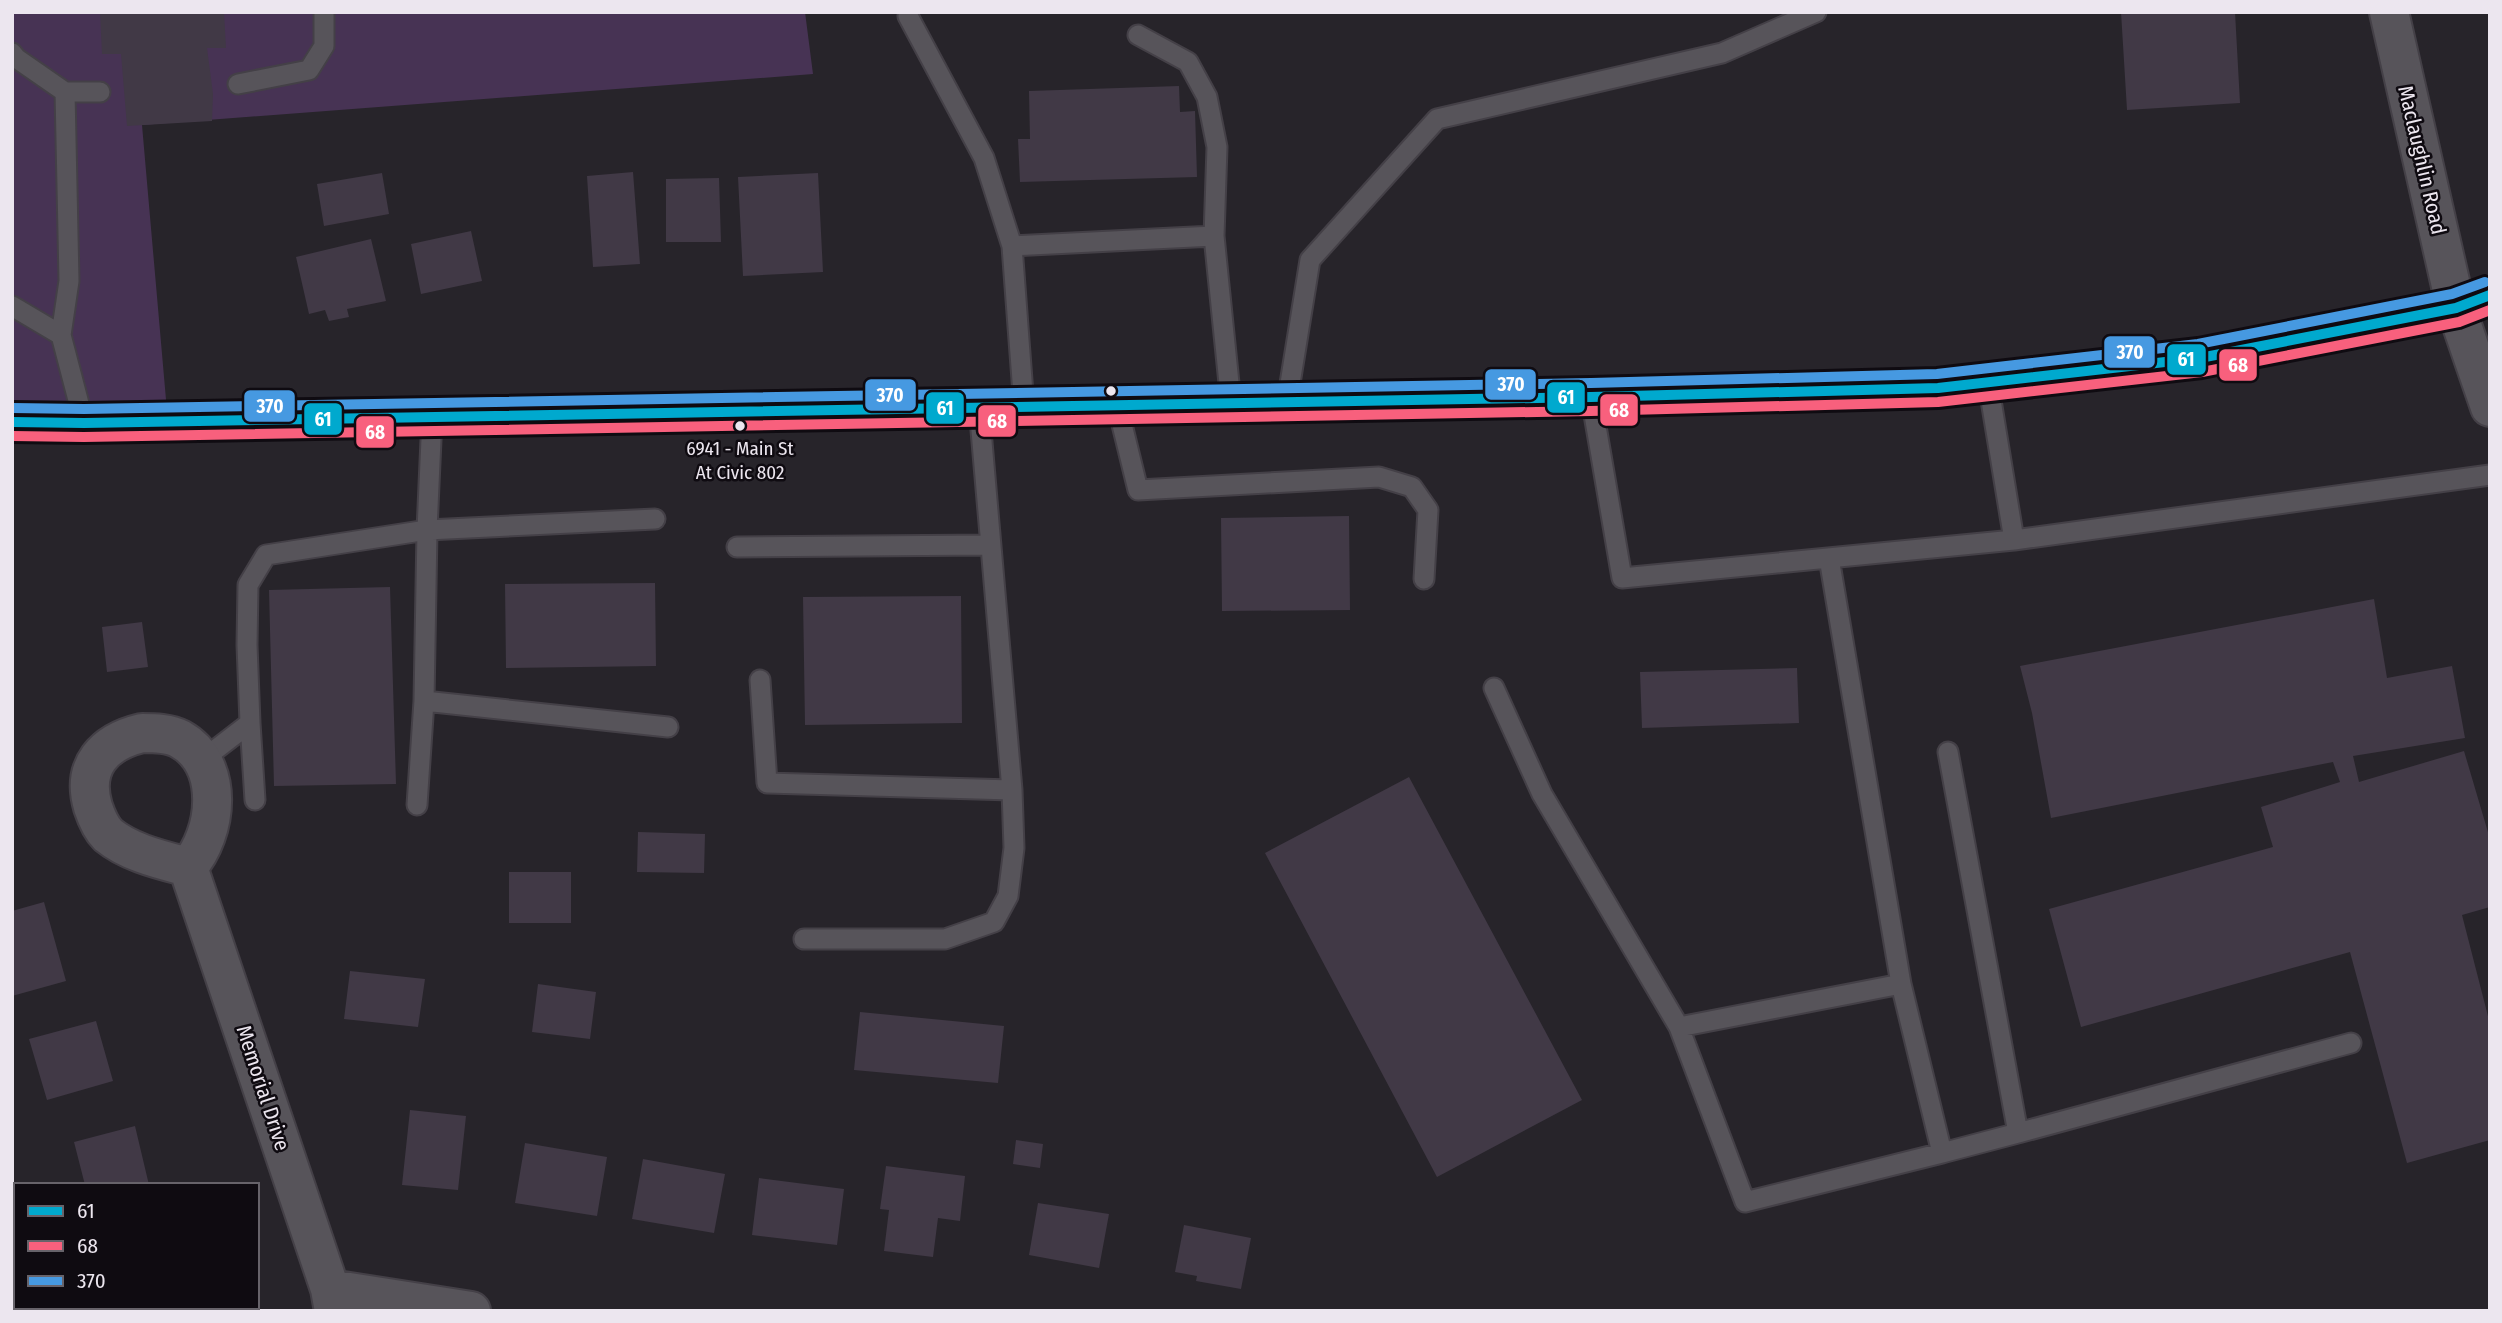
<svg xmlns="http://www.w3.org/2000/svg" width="2502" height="1323" font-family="'Fira Sans Condensed',sans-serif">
<rect width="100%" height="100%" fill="#27242a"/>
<!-- green -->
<path fill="#473354" d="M 12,12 L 805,12 L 813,74 L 142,125 L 167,411 L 12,409 Z"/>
<!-- building -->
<path fill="#413946" d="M 100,12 L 224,12 L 226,48 L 207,48 L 213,94 L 212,121 L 127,126 L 121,54 L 102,54 Z
M 2121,12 L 2235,12 L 2240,103 L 2127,110 Z
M 1179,86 L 1180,112 L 1195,111 L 1197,177 L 1020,182 L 1018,139 L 1030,139 L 1029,91 Z
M 633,172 L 640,264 L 593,267 L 587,176 Z
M 382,173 L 389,214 L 324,226 L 317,184 Z
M 818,173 L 823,272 L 743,276 L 738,177 Z
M 719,178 L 721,242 L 666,242 L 666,179 Z
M 471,231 L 482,281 L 421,294 L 411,244 Z
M 371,239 L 386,301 L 347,309 L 349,317 L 329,321 L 325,310 L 309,314 L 296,257 Z
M 1349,516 L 1350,610 L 1222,611 L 1221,518 Z
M 655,583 L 656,666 L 506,668 L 505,584 Z
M 390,587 L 396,784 L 274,786 L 269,590 Z
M 961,596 L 962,723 L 805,725 L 803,597 Z
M 2374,599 L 2387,678 L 2452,666 L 2465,738 L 2353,756 L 2359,782 L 2464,751 L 2490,839 L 2490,907 L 2462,915 L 2490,1024 L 2490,1140 L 2407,1163 L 2350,952 L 2081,1027 L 2049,909 L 2273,847 L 2261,807 L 2340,782 L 2333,762 L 2051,818 L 2032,713 L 2020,666 Z
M 142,622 L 148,667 L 107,672 L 102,627 Z
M 1797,668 L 1799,723 L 1642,728 L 1640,672 Z
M 1409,777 L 1582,1100 L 1437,1177 L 1265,853 Z
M 638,832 L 705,834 L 704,873 L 637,872 Z
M 509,872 L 571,872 L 571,923 L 509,923 Z
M 44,902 L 66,981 L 12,996 L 12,911 Z
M 350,971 L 425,979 L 418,1027 L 344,1019 Z
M 538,984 L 596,992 L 590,1039 L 532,1032 Z
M 860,1012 L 1004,1026 L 998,1083 L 854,1070 Z
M 96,1021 L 113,1081 L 47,1100 L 29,1039 Z
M 410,1110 L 466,1116 L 458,1190 L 402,1185 Z
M 135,1126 L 149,1185 L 85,1185 L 74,1142 Z
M 1016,1140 L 1043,1144 L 1040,1168 L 1013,1164 Z
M 525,1143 L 607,1157 L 597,1216 L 515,1203 Z
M 643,1159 L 725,1174 L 714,1233 L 632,1219 Z
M 886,1166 L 965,1176 L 960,1221 L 938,1218 L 933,1257 L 884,1251 L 889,1210 L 880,1209 Z
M 759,1178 L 844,1189 L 837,1245 L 752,1235 Z
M 1038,1203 L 1109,1214 L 1099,1268 L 1029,1255 Z
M 1184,1225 L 1251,1238 L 1241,1289 L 1196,1281 L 1197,1276 L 1175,1272 Z
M 132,1307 L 184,1307 L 185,1311 L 133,1311 Z"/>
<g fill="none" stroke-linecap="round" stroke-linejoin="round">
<defs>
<path id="service" d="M 908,16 L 984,158 L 1012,246
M 1138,35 L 1188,62 L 1207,97 L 1217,147 L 1214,236
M 12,53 L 16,58 L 65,92 L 100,92
M 238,84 L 309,70 L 324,46 L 324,12
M 12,306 L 61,335 L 84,423
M 61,335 L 69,281 L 65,92
M 1988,382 L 2014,540 L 2490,475
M 1591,397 L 1622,578 L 2014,540
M 1287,402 L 1310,260 L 1437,119 L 1722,53 L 1816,12
M 1117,404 L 1138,490 L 1379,477 L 1412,487 L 1428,510 L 1424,579
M 1024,407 L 1012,246 L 1214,236 L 1231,403
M 737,547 L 990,545
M 1829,558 L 1901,984 L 1942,1153 L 1745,1202 L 1679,1027 L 1901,984
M 760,680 L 767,783 L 1012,790 L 979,407
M 1494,688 L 1542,794 L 1679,1027
M 424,701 L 668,727
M 250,723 L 255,800
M 202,760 L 250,723 L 247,645 L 248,585 L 266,555 L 427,530 L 432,417
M 417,805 L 424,701 L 427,530 L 655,519
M 804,939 L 945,939 L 994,922 L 1008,896 L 1014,848 L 1012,790
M 2018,1133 L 2351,1043
M 1942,1153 L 2018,1133 L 1948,752"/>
<path id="minor" d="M 2389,12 L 2456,308 L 2490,407
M 142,733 C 155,733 169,733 180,739 C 225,764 218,833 188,867 C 162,860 130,853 108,835 C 101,828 96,816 93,807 C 81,766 104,742 142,733 Z
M 188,867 L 330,1289 L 334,1311
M 330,1289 L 471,1311"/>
<path id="primary" d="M 12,422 L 84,423 L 1591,397 L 1938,388 L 2200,358 L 2456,308 L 2490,295"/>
</defs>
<!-- service casing -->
<use href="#service" stroke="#444047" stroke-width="23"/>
<!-- minor casing -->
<use href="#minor" stroke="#444047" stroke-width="42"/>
<!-- primary casing -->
<use href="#primary" stroke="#444047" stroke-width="42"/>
<!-- service -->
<use href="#service" stroke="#57545a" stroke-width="19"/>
<!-- minor -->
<use href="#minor" stroke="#57545a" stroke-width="38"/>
<!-- primary -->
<use href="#primary" stroke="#625b67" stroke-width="38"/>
<defs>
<path id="bus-1" d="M 12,422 L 84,423 L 1591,397 L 1938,388 L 2200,358 L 2456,308 L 2490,295"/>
<path id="bus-2" d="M 12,436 L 84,437 L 1591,411 L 1938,402 L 2202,372 L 2459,322 L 2490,310"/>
<path id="bus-3" d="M 12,408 L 84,409 L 1591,383 L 1937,374 L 2198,344 L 2452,294 L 2485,282"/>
</defs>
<!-- bus-1 casing -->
<use href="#bus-1" stroke="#0f0b11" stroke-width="16"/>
<!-- bus-2 casing -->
<use href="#bus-2" stroke="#0f0b11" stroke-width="16"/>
<!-- bus-3 casing -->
<use href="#bus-3" stroke="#0f0b11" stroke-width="16"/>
<!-- bus-1 -->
<use href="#bus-1" stroke="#00a9ce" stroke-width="10"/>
<!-- bus-2 -->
<use href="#bus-2" stroke="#f8607d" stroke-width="10"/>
<!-- bus-3 -->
<use href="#bus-3" stroke="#4699e1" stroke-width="10"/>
</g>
<!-- markers -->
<g fill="#ece6ef" stroke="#0f0b11" stroke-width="2.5">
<circle cx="1111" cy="391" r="6"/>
<circle cx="740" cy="426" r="6"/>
</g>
<g text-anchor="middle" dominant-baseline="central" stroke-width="5" stroke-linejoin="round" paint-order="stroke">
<!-- bus labels -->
<g font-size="19" fill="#ece6ef" stroke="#0f0b11">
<text x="740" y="448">6941 - Main St<tspan x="740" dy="24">At Civic 802</tspan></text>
</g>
<!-- street labels -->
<g font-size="21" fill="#ece6ef" stroke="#0f0b11">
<text transform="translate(2422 160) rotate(77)">Maclaughlin Road</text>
<text transform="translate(263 1088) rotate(72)">Memorial Drive</text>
</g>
</g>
<g stroke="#0f0b11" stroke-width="2.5">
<rect x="2103" y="335" width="53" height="34" rx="7" fill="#4699e1"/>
<rect x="2166" y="343" width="41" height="33" rx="7" fill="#00a9ce"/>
<rect x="2218" y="348" width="40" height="34" rx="7" fill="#f8607d"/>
<rect x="1484" y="368" width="53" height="33" rx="7" fill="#4699e1"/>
<rect x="864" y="378" width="53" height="34" rx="7" fill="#4699e1"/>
<rect x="1546" y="381" width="40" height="33" rx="7" fill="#00a9ce"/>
<rect x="243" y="389" width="53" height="34" rx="7" fill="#4699e1"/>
<rect x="925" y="391" width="40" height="34" rx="7" fill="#00a9ce"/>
<rect x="1599" y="393" width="40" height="34" rx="7" fill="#f8607d"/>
<rect x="303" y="402" width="40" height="34" rx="7" fill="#00a9ce"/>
<rect x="977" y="404" width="40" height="34" rx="7" fill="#f8607d"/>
<rect x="355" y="415" width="40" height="34" rx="7" fill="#f8607d"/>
</g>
<g font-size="19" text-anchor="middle" font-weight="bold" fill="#fff">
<text x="2130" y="359">370</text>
<text x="2186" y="366">61</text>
<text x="2238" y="372">68</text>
<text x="1511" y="391">370</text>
<text x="890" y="402">370</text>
<text x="1566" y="404">61</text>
<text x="270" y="413">370</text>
<text x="945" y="415">61</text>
<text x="1619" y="417">68</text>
<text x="323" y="426">61</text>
<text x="997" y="428">68</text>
<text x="375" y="439">68</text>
</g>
<!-- border -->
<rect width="2502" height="1323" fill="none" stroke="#ece6ef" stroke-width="28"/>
<!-- legend -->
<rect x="14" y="1183" width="245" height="126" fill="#0f0b11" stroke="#67636a" stroke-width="2"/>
<rect x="28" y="1206" width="35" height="10" fill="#00a9ce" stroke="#67636a" stroke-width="2"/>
<text x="77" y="1218" font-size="21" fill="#ece6ef">61</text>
<rect x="28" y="1241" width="35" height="10" fill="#f8607d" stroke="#67636a" stroke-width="2"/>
<text x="77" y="1253" font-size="21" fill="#ece6ef">68</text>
<rect x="28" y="1276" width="35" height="10" fill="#4699e1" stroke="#67636a" stroke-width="2"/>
<text x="77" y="1288" font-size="21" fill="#ece6ef">370</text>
</svg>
